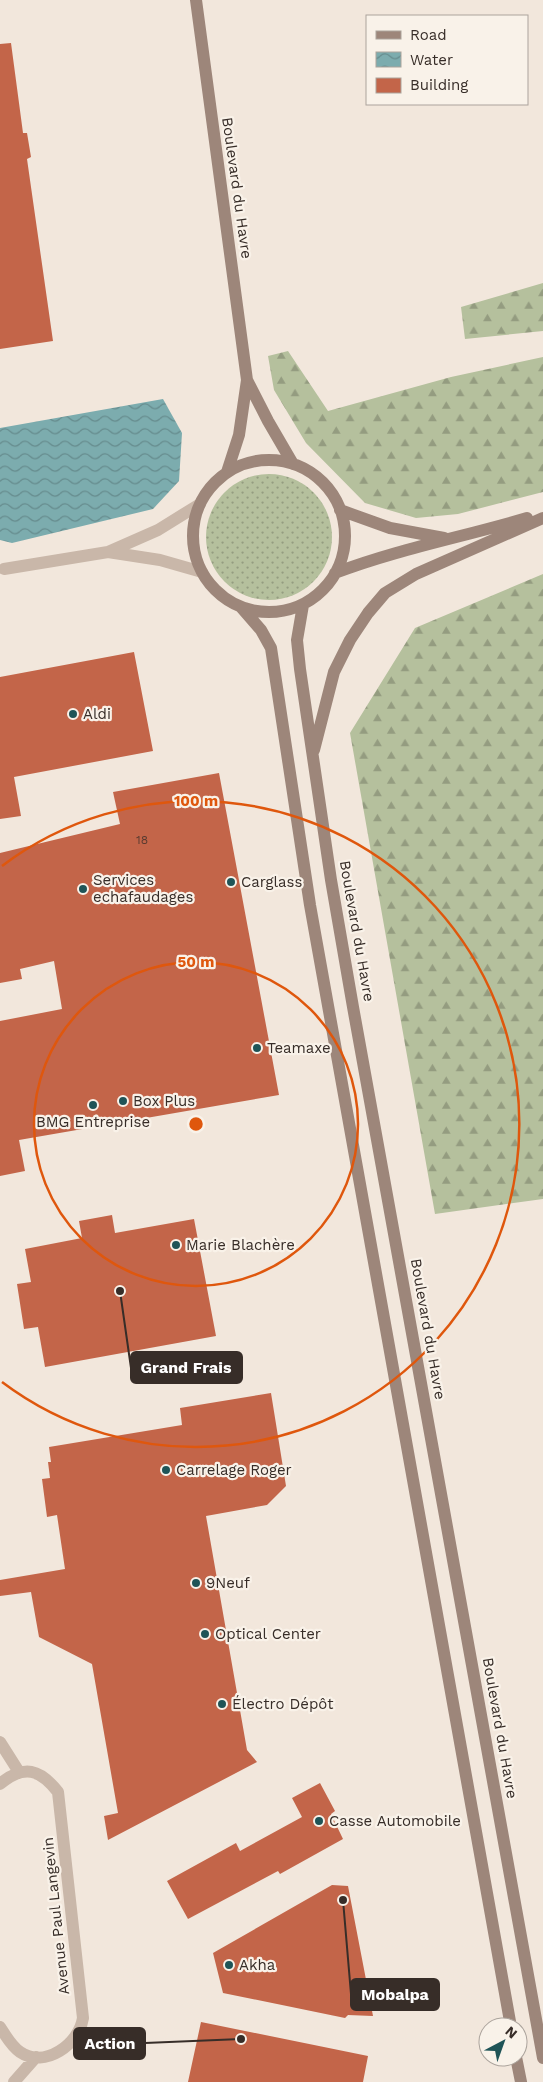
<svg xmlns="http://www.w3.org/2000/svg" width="543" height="2082" font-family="'Work Sans',sans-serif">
<defs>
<pattern id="grass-dots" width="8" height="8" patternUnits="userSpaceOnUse" patternTransform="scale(1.25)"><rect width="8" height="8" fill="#b5c09d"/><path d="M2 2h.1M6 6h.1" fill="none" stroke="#949c80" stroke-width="1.8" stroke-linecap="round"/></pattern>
<pattern id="forest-firs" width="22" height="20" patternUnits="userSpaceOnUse" patternTransform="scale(1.25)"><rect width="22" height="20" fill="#b5c09d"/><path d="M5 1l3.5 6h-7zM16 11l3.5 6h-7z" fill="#949c80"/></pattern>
<pattern id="water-waves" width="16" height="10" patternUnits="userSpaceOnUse" patternTransform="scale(1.25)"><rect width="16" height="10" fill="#7cacae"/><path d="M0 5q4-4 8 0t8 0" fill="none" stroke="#668c8e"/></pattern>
</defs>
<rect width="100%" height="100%" fill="#f2e7dc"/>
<!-- grass -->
<path fill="url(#grass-dots)" d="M206 537a63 63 0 1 1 126 0a63 63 0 1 1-126 0Z"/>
<!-- forest -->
<path fill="url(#forest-firs)" d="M 543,283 L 543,331 L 465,339 L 461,307 Z
M 288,351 L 328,411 L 451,377 L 543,357 L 543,492 L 458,514 L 416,518 L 365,503 L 306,443 L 274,390 L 268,356 Z
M 543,574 L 543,1199 L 435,1214 L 350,733 L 415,628 Z"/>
<!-- water -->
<path fill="url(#water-waves)" d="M 163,399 L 182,433 L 179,481 L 153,509 L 12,543 L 0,540 L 0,428 Z"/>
<!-- building -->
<path fill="#c36549" d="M 11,43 L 23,133 L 27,133 L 31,157 L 27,159 L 53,341 L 0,349 L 0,44 Z
M 134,652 L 153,751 L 14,777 L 21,816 L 0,819 L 0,677 Z
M 219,773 L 279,1095 L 19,1140 L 25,1171 L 0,1176 L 0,1021 L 62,1009 L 54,961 L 20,969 L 22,979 L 0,983 L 0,853 L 120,824 L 113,792 Z
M 112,1215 L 115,1233 L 194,1219 L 216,1336 L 45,1367 L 38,1327 L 24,1329 L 17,1284 L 31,1282 L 25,1249 L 82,1238 L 79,1221 Z
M 271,1393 L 286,1486 L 267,1505 L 206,1516 L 247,1750 L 257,1762 L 108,1840 L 104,1816 L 118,1813 L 92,1664 L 39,1637 L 31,1592 L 0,1596 L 0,1580 L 65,1569 L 57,1515 L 47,1517 L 42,1479 L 50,1478 L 48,1462 L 51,1462 L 49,1447 L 182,1425 L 180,1408 Z
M 320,1783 L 335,1811 L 331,1814 L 343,1839 L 280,1874 L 278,1871 L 188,1919 L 167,1881 L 236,1843 L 240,1851 L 302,1817 L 292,1798 Z
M 332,1885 L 348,1886 L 373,2016 L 348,2015 L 345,2018 L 223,1993 L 213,1953 Z
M 201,2022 L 368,2056 L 363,2082 L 188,2082 Z"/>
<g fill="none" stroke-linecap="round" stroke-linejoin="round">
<!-- street -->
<path stroke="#c9b7a9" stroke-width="12" d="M 200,504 L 158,530 L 108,552 L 160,560 L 202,572
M 4,569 L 108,552
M 0,1742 L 19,1772
M 0,1784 C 24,1764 40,1769 58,1792 L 83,2018 C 79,2044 45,2069 20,2052 C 11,2046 6,2036 0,2027
M 14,2082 L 36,2057"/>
<!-- secondary -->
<path stroke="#9d867a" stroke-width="12" d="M 196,0 L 247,380 L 239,435 L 227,472
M 247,380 L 268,421 L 293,464
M193 536a76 76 0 1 1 152 0a76 76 0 1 1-152 0Z
M 340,510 L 390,528 L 444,538
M 335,573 C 398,549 463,537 527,518
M 303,605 L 297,640 L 300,669 L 331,880 L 353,1007 L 543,2058
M 241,607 L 261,630 L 271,648 L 310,905 L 511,2027
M 314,750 L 334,672 L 350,640 L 368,613 L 385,593 L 416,574 L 543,518
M 516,2057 L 521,2082"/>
</g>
<!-- distance rings -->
<g fill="none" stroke="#df570d" stroke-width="2.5">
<circle cx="196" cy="1124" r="162"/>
<path d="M2 866A323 323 0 1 1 2 1382"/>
</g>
<!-- markers -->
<g fill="#1f5457" stroke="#f9f2e9" stroke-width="2">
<circle cx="73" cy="714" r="5"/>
<circle cx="231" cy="882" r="5"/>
<circle cx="83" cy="889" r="5"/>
<circle cx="257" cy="1048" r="5"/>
<circle cx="123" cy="1101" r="5"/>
<circle cx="93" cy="1105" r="5"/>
<circle cx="176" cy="1245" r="5"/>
<circle cx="166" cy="1470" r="5"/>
<circle cx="196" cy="1583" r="5"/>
<circle cx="205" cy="1634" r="5"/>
<circle cx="222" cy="1704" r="5"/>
<circle cx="319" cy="1821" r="5"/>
<circle cx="229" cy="1965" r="5"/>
</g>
<g text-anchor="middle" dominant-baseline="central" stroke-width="4.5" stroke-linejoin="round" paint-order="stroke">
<!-- number labels -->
<g font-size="12" fill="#5a3b30">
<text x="142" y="840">18</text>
</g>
<!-- street labels -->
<g font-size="15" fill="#372d28" stroke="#f9f2e9">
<text transform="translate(237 188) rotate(82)">Boulevard du Havre</text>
<text transform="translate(357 931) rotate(80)">Boulevard du Havre</text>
<text transform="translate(428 1329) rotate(80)">Boulevard du Havre</text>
<text transform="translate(500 1728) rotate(80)">Boulevard du Havre</text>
<text transform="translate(56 1916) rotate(-96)">Avenue Paul Langevin</text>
</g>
<!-- poi labels -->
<g font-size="15" fill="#372d28" stroke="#f9f2e9" text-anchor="start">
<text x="83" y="714">Aldi</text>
<text x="93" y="880">Services<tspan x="93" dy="17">echafaudages</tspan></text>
<text x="241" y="882">Carglass</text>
<text x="267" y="1048">Teamaxe</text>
<text x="133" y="1101">Box Plus</text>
<text x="93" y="1122" text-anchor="middle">BMG Entreprise</text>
<text x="186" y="1245">Marie Blachère</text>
<text x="176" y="1470">Carrelage Roger</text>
<text x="206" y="1583">9Neuf</text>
<text x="215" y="1634">Optical Center</text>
<text x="232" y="1704">Électro Dépôt</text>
<text x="329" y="1821">Casse Automobile</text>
<text x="239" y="1965">Akha</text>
</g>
</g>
<circle cx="196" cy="1124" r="8" fill="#df570d" stroke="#f9f2e9" stroke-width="2.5"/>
<g font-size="15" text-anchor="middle" font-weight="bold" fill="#df570d" stroke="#f9f2e9" stroke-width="4.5" stroke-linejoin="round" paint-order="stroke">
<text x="196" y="806">100 m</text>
<text x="196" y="967">50 m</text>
</g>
<!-- callouts -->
<path fill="none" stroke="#372d28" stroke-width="2" d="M120 1291L131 1368M343 1900L351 1994M241 2039L145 2043"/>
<g fill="#372d28" stroke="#f9f2e9" stroke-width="2">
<circle cx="120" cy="1291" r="5"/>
<circle cx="343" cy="1900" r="5"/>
<circle cx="241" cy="2039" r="5"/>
</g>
<g fill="#372d28" stroke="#372d28" stroke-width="2">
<rect x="131" y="1352" width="111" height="31" rx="5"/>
<rect x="351" y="1979" width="88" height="31" rx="5"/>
<rect x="74" y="2028" width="71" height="31" rx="5"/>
</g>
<g font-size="16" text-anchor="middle" font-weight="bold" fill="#fff">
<text x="186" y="1373">Grand Frais</text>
<text x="395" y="2000">Mobalpa</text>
<text x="110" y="2049">Action</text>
</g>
<!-- legend -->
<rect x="366" y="15" width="162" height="90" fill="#f9f2e9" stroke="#aba39c"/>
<rect x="376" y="31" width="25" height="8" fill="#9d867a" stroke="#aba39c"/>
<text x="410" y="40" font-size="15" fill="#372d28">Road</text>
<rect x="376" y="52" width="25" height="15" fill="url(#water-waves)" stroke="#aba39c"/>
<text x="410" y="65" font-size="15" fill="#372d28">Water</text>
<rect x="376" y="78" width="25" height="15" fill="#c36549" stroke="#aba39c"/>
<text x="410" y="90" font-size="15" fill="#372d28">Building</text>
<!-- north arrow -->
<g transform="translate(503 2042) rotate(41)"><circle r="24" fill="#f9f2e9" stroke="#aba39c"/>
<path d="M0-4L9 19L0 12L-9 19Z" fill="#1f5457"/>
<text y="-8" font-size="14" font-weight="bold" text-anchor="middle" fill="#372d28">N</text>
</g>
</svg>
